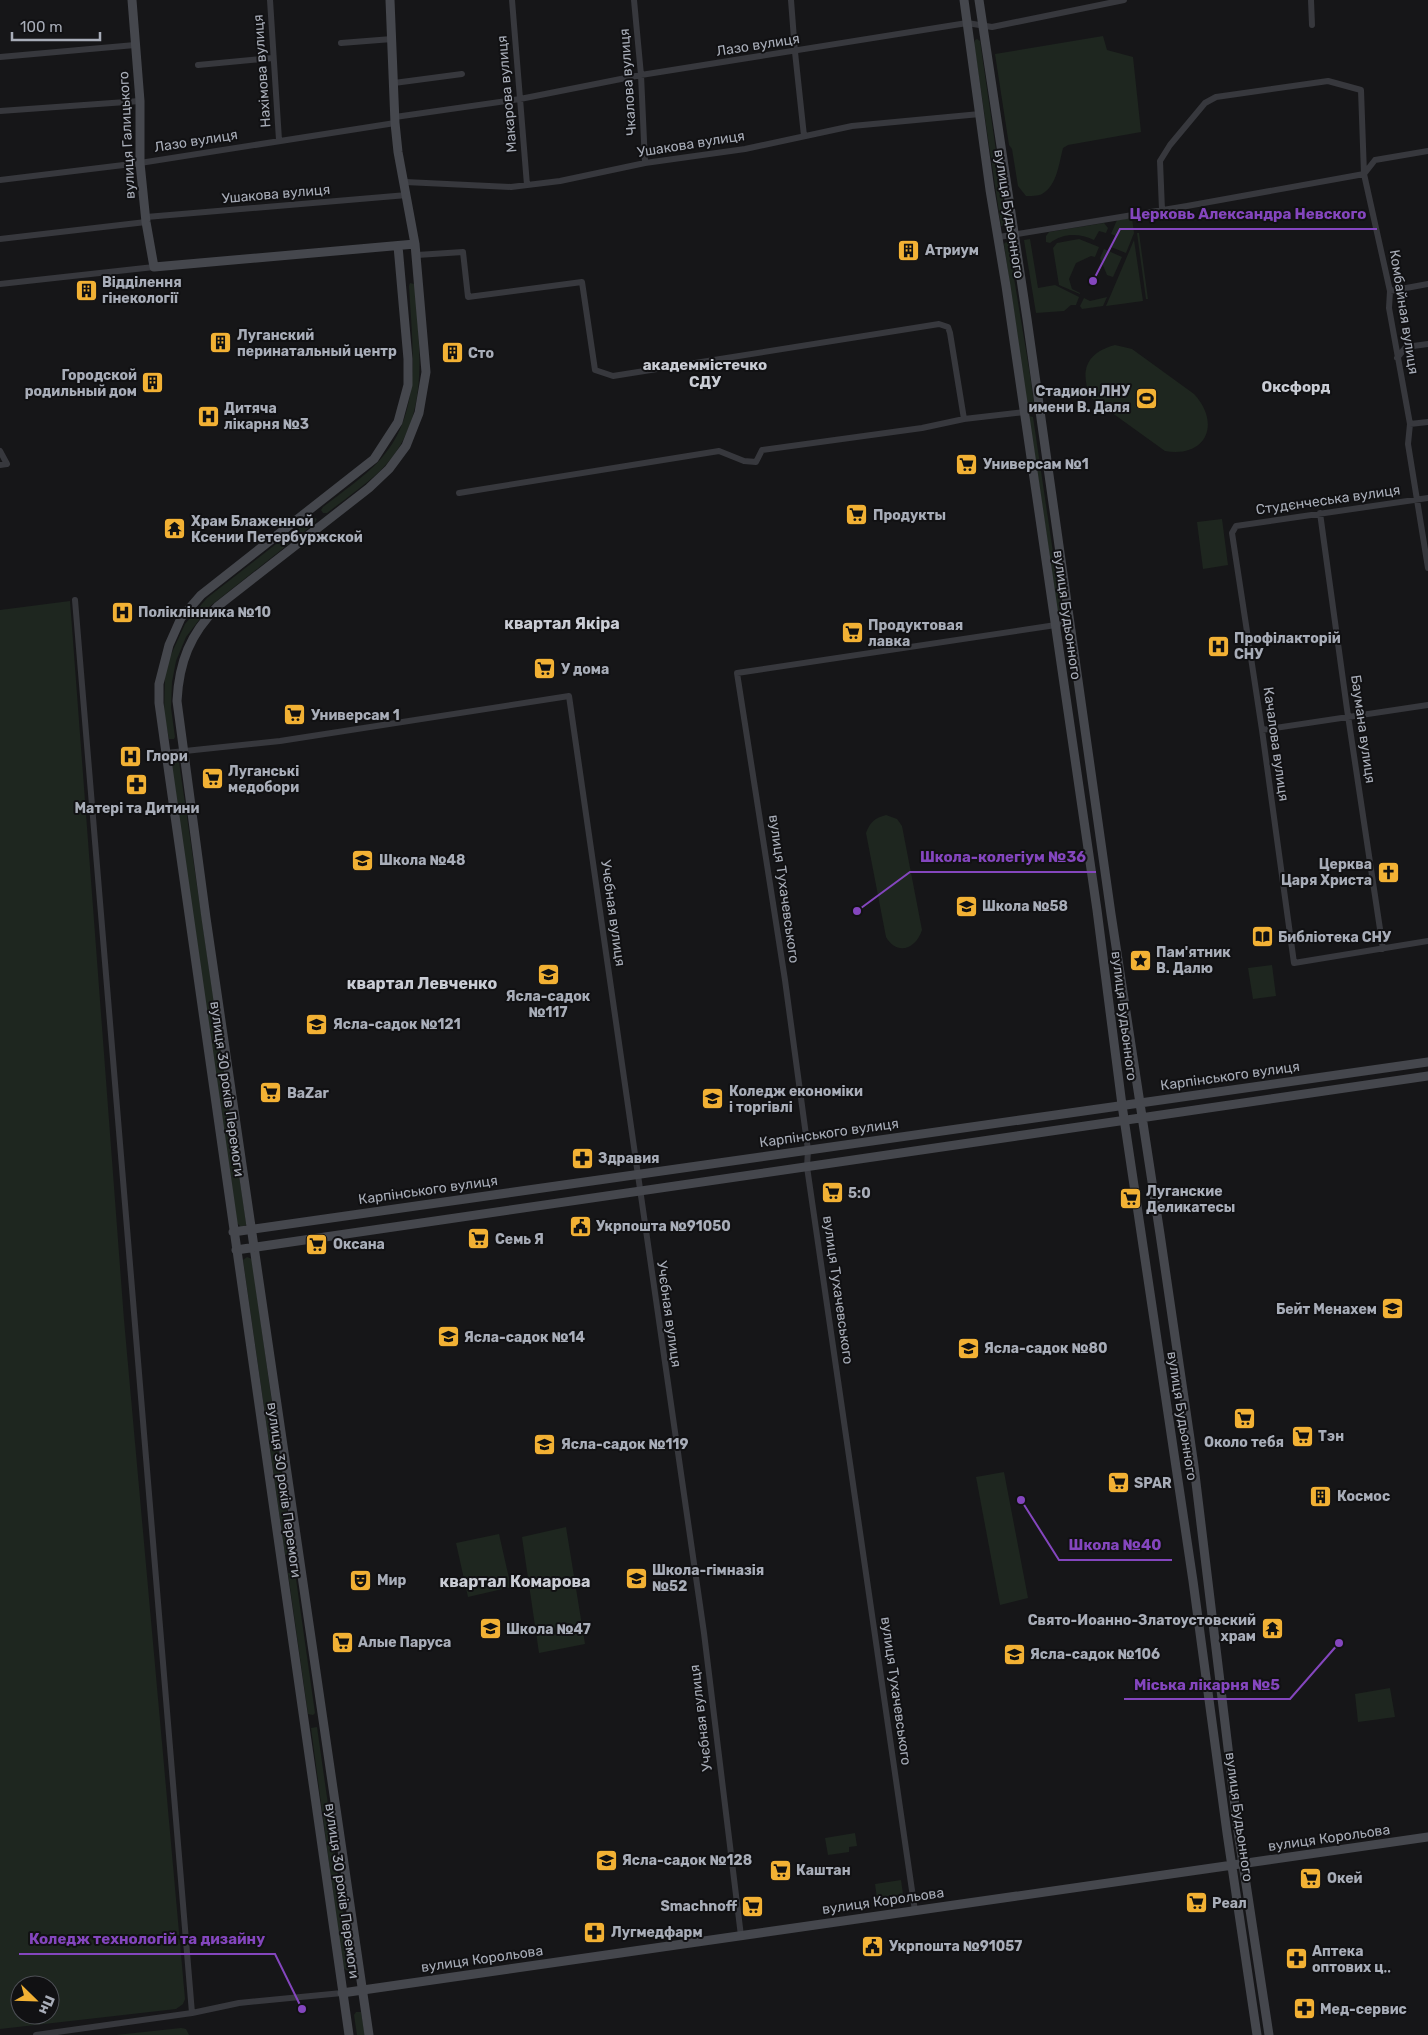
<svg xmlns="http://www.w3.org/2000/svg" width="1428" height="2035" font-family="Rubik,sans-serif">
<rect width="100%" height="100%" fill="#161618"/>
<!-- green -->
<path fill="#1e261f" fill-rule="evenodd" d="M 1103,36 L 1107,50 L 1133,57 L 1141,132 L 1068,145 L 1063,148 C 1059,163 1057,186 1042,194 C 1038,196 1031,196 1026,196 L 1018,186 L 1012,149 L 1009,145 L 995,54 Z
M 977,39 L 980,41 L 1007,226 L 1001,226 L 974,44 L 975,40 Z
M 1132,218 L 1134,233 L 1126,253 L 1111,247 L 1116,236 L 1111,234 L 1117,220 Z
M 1104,223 L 1108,228 L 1106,233 L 1099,231 L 1094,240 C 1079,233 1063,233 1050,243 L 1046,242 L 1046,236 L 1049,232 Z
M 1137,233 L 1139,233 L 1148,299 L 1146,299 Z
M 1030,239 L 1038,288 L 1055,285 L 1079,297 L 1076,305 L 1071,305 L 1064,311 L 1036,313 L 1024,240 Z
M 1079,239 L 1099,247 L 1095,257 L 1091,256 L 1076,263 L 1069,279 L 1072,289 L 1080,293 L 1080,294 L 1059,285 L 1053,248 L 1057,243 Z
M 1134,240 L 1143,301 L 1106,306 Z
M 1006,242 L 1009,243 C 1016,297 1027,350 1034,403 L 1032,407 L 1027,404 L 1004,244 Z
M 1104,249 L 1122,257 L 1113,277 L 1107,275 L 1100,258 Z
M 410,283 L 414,284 L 415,286 C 419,351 432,419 381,470 C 364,486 345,499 327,513 L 323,513 L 321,510 L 323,507 C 342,492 363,478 379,461 C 424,413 412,345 409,286 Z
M 1107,297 L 1103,306 L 1082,309 L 1080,306 L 1084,298 L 1090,301 Z
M 1115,345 L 1132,349 L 1194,394 C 1221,423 1207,458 1165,451 L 1090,397 C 1080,370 1086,353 1115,345 Z
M 1029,416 L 1033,417 L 1062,613 L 1061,616 L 1058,615 Z
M 312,516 L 317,519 L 314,524 L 209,607 L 186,637 L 176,661 L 172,682 L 171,708 L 175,737 L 174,739 L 169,739 L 164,714 L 165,676 L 169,659 L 185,624 L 207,598 Z
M 1222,519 L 1228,565 L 1203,569 L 1197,522 Z
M 70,601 L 124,1320 L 185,1999 L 183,2004 L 176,2009 L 0,2029 L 0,610 ZM 20,1985 L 50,1985 L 50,2015 L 20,2015 Z
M 174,759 L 179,762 L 246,1222 L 246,1225 L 241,1227 L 237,1223 L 171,762 Z
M 886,815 L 897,819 L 902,826 L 922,930 C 916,949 897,956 886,937 L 866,833 C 870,822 875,818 886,815 Z
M 1272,965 L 1276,996 L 1253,999 L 1248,968 Z
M 247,1257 L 252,1259 L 293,1554 L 285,1555 L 243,1260 Z
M 1004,1472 L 1028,1598 L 1000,1605 L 976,1477 Z
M 566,1527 L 585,1644 L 539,1653 L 522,1537 Z
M 499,1534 L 511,1587 L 468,1597 L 456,1543 Z
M 295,1572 L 315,1713 L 313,1715 L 308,1714 L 288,1573 Z
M 1390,1688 L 1395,1717 L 1358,1722 L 1355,1694 Z
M 317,1727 L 351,1966 L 348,1971 L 343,1968 L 311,1728 Z
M 855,1833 L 857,1846 L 849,1847 L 849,1852 L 828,1855 L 825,1838 Z
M 901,1880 L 903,1894 L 877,1898 L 875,1884 Z
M 356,2012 L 361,2012 L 365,2035 L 357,2035 L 354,2015 Z
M 181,2028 L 186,2029 L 189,2035 L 116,2035 Z"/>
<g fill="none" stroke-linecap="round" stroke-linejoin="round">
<!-- street -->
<path stroke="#37383d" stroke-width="6" d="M 270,0 L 279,140
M 512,0 L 527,185
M 634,0 L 641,75 L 645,163
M 791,0 L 795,52 L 804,136
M 1311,0 L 1312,25
M 341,43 L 392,39
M 0,57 L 135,45
M 198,65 L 273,58
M 394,83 L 462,74
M 0,111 L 140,101
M 395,117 L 520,99 L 641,75 L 967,23 L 992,27 L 1124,0
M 0,180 L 140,163 L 395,123
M 405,182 L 511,187 L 560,181 L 645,163 L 745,149 L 852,126 L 980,114
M 1162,210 L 1160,161 L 1170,145 L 1205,103 L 1216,97 L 1328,81 L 1361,90 L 1364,174 L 1390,291 L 1389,308 L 1410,424 L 1408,444 L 1428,568
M 146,217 L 407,195
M 999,237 L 1187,206 L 1364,174 L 1375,160 L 1428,151
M 0,239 L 146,222
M 417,255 L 463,252 L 468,297 L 582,282 L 595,370 L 613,376 L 939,324 L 948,327 L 950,333 L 964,419
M 0,284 L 154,267
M 1390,291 L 1428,284
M 1397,358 L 1406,347 L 1428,344
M 1410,424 L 1428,422
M 0,451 L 7,464 L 0,465
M 459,493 L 719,451 L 744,461 L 756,462 L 762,450 L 922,428 L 964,419 L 1025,412
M 1428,498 L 1236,526 L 1232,533 L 1262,730 L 1294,963 L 1428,941
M 1320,513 L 1347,709 L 1383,949
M 75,600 L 192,2013
M 1262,730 L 1428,705
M 166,753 L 280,741 L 569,696 L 704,1633 L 741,1936
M 915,1911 L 807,1167 L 808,1150 L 785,980 L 737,673 L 1069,623
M 36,2035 L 192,2013 L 239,2003 L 342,1993"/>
<!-- secondary -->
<path stroke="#45474d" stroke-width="9" d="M 132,0 L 140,101 L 140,163 L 146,222 L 154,267 L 415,244
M 964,0 L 990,190 L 1006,286 L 1097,910 L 1122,1105 L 1193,1581 L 1227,1833 L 1257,2035
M 979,0 L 1027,319 L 1111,914 L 1160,1234 L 1194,1466 L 1238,1831 L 1269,2035
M 233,1232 L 1428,1062
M 236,1250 L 1428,1076
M 342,1993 L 1428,1837
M 349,2035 L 166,753 L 159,703 L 159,684 L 169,645 L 181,618 L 201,595 L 374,459 L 398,422 L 408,385 L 408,359 L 398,246
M 369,2035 L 206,918 L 177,701 C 179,662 190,634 218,606 L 369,488 L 389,469 L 406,446 L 419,413 L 426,372 L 415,244 L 398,152 L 395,123 L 390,0"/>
</g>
<!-- icons -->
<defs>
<symbol id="building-square" viewBox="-11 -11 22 22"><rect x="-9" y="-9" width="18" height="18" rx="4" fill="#f2b134" stroke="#111113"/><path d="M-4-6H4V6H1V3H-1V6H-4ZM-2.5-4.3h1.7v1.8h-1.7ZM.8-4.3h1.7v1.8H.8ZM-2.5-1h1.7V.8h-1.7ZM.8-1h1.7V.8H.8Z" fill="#111"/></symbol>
<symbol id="stadium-square" viewBox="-11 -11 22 22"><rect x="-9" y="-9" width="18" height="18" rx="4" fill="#f2b134" stroke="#111113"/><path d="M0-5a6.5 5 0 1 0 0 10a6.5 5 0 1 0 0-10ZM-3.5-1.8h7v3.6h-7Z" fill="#111"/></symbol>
<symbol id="hospital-square" viewBox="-11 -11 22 22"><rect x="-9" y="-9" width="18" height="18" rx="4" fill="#f2b134" stroke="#111113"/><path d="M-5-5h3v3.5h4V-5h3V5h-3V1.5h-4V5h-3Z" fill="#111"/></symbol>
<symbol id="supermarket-square" viewBox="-11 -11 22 22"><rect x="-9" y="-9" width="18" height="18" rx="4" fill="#f2b134" stroke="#111113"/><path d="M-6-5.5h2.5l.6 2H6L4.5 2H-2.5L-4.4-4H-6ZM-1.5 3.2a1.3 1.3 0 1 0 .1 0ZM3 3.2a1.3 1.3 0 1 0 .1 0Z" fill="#111"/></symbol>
<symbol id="temple-square" viewBox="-11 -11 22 22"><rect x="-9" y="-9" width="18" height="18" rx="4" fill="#f2b134" stroke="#111113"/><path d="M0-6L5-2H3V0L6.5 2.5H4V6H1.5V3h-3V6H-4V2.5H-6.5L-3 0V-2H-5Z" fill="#111"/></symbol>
<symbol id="pharmacy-square" viewBox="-11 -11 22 22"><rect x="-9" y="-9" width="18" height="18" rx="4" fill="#f2b134" stroke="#111113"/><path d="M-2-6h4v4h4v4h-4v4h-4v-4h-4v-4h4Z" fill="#111"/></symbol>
<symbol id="school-square" viewBox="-11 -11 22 22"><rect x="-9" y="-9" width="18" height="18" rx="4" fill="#f2b134" stroke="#111113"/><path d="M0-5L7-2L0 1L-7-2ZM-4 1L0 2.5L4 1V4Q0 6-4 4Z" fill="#111"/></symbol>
<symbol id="church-square" viewBox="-11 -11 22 22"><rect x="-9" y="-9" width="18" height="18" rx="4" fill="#f2b134" stroke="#111113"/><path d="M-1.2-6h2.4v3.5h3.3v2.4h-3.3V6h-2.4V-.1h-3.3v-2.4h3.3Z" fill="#111"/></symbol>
<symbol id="library-square" viewBox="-11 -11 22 22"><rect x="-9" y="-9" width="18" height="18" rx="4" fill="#f2b134" stroke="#111113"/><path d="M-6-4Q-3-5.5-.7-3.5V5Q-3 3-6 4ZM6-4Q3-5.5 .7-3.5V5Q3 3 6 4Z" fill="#111"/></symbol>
<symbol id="sight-square" viewBox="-11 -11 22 22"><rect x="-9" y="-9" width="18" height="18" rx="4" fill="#f2b134" stroke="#111113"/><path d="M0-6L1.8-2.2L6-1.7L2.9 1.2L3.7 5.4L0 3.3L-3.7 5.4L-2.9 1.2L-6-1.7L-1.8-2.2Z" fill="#111"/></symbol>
<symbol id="university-square" viewBox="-11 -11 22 22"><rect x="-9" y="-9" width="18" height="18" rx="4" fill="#f2b134" stroke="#111113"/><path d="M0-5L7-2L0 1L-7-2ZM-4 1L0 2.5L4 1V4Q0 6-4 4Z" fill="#111"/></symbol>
<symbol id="civic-square" viewBox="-11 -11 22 22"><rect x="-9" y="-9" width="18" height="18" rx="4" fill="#f2b134" stroke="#111113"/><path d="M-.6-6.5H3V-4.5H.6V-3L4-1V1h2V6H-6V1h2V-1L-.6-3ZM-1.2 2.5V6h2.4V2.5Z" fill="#111"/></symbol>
<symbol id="theatre-square" viewBox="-11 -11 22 22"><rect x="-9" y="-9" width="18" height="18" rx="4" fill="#f2b134" stroke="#111113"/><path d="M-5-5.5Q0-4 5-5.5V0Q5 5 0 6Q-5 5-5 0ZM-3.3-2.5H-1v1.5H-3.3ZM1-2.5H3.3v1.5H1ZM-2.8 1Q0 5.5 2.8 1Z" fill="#111"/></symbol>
</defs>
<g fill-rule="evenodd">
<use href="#building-square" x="896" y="238" width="25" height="25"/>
<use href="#building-square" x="74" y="278" width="25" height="25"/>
<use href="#building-square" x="208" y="330" width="25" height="25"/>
<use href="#building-square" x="440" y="340" width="25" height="25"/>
<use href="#building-square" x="140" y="370" width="25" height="25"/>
<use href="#stadium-square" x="1134" y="386" width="25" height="25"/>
<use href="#hospital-square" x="196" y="404" width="25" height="25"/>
<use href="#supermarket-square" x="954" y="452" width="25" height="25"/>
<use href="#supermarket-square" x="844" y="502" width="25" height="25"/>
<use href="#temple-square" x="162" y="516" width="25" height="25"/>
<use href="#hospital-square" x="110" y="600" width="25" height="25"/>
<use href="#supermarket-square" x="840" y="620" width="25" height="25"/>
<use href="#hospital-square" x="1206" y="634" width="25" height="25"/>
<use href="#supermarket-square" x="532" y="656" width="25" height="25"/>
<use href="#supermarket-square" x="282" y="702" width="25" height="25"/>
<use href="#hospital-square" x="118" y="744" width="25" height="25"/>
<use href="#supermarket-square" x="200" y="766" width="25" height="25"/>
<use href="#pharmacy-square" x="124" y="772" width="25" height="25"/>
<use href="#school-square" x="350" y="848" width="25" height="25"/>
<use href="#church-square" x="1376" y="860" width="25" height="25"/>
<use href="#school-square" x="954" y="894" width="25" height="25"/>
<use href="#library-square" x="1250" y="924" width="25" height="25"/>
<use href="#sight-square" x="1128" y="948" width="25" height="25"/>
<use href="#school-square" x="536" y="962" width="25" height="25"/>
<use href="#school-square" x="304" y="1012" width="25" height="25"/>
<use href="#supermarket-square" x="258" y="1080" width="25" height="25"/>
<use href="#university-square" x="700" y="1086" width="25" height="25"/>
<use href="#pharmacy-square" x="570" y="1146" width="25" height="25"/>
<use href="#supermarket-square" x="820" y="1180" width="25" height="25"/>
<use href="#supermarket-square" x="1118" y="1186" width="25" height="25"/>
<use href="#civic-square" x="568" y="1214" width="25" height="25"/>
<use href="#supermarket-square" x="466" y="1226" width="25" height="25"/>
<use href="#supermarket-square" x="304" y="1232" width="25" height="25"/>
<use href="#school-square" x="1380" y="1296" width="25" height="25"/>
<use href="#school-square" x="436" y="1324" width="25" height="25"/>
<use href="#school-square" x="956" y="1336" width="25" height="25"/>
<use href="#supermarket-square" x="1232" y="1406" width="25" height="25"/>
<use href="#supermarket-square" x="1290" y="1424" width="25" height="25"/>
<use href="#school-square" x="532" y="1432" width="25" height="25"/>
<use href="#supermarket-square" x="1106" y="1470" width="25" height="25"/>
<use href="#building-square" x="1308" y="1484" width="25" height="25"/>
<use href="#school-square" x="624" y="1566" width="25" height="25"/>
<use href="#theatre-square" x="348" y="1568" width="25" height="25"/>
<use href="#temple-square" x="1260" y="1616" width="25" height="25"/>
<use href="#school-square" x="478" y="1616" width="25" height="25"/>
<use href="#supermarket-square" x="330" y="1630" width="25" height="25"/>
<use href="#school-square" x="1002" y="1642" width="25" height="25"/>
<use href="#school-square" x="594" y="1848" width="25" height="25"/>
<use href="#supermarket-square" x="768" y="1858" width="25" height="25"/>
<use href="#supermarket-square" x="1298" y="1866" width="25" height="25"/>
<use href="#supermarket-square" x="1184" y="1890" width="25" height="25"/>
<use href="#supermarket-square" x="740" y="1894" width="25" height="25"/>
<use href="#pharmacy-square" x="582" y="1920" width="25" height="25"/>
<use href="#civic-square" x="860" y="1934" width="25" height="25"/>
<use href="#pharmacy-square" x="1284" y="1946" width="25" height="25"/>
<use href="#pharmacy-square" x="1292" y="1996" width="25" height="25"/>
</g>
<g text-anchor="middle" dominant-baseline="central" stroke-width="4" stroke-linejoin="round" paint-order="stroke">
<!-- street labels -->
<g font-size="14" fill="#a8adb8" stroke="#111113">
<text transform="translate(758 45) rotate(-9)">Лазо вулиця</text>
<text transform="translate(262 71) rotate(-94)">Нахімова вулиця</text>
<text transform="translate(628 82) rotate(-94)">Чкалова вулиця</text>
<text transform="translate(507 94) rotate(-95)">Макарова вулиця</text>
<text transform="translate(127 135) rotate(-93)">вулиця Галицького</text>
<text transform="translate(196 141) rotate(-9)">Лазо вулиця</text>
<text transform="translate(691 144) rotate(-9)">Ушакова вулиця</text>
<text transform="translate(276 194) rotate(-5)">Ушакова вулиця</text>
<text transform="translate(1009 214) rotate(81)">вулиця Будьонного</text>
<text transform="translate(1404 312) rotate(81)">Комбайная вулиця</text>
<text transform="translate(1328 500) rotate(-8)">Студєнчеська вулиця</text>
<text transform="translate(1067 615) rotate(82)">вулиця Будьонного</text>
<text transform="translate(1363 729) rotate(82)">Баумана вулиця</text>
<text transform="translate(1276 744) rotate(82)">Качалова вулиця</text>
<text transform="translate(784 889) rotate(82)">вулиця Тухачевського</text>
<text transform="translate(613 913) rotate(82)">Учєбная вулиця</text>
<text transform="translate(1124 1016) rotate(83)">вулиця Будьонного</text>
<text transform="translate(1230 1076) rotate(-8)">Карпінського вулиця</text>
<text transform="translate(227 1089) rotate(82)">вулиця 30 років Перемоги</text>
<text transform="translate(829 1133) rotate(-8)">Карпінського вулиця</text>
<text transform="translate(428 1190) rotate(-8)">Карпінського вулиця</text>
<text transform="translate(838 1290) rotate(82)">вулиця Тухачевського</text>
<text transform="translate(669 1314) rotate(82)">Учєбная вулиця</text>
<text transform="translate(1182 1416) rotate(81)">вулиця Будьонного</text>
<text transform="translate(284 1490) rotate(82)">вулиця 30 років Перемоги</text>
<text transform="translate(896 1691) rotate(82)">вулиця Тухачевського</text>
<text transform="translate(701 1718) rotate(-97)">Учєбная вулиця</text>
<text transform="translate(1239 1817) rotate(82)">вулиця Будьонного</text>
<text transform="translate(1329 1838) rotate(-8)">вулиця Корольова</text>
<text transform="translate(342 1891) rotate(82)">вулиця 30 років Перемоги</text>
<text transform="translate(883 1901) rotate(-8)">вулиця Корольова</text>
<text transform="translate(482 1959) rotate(-8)">вулиця Корольова</text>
</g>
<!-- poi labels -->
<g font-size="14" font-weight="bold" fill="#a8adb8" stroke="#111113" text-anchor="start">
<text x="925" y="250">Атриум</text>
<text x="102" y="282">Відділення<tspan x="102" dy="16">гінекології</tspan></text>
<text x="237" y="335">Луганский<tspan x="237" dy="16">перинатальный центр</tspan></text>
<text x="468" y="353">Сто</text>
<text x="137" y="375" text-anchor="end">Городской<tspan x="137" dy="16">родильный дом</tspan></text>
<text x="1130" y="391" text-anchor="end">Стадион ЛНУ<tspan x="1130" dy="16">имени В. Даля</tspan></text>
<text x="224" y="408">Дитяча<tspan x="224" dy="16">лікарня №3</tspan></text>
<text x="983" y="464">Универсам №1</text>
<text x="873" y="515">Продукты</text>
<text x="191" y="521">Храм Блаженной<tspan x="191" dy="16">Ксении Петербуржской</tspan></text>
<text x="138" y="612">Поліклінника №10</text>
<text x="868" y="625">Продуктовая<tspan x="868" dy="16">лавка</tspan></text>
<text x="1234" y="638">Профілакторій<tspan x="1234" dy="16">СНУ</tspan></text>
<text x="561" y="669">У дома</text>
<text x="311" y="715">Универсам 1</text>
<text x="146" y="756">Глори</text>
<text x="228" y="771">Луганські<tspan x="228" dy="16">медобори</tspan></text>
<text x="137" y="808" text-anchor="middle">Матері та Дитини</text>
<text x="379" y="860">Школа №48</text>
<text x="1372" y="864" text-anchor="end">Церква<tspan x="1372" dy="16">Царя Христа</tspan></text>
<text x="982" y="906">Школа №58</text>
<text x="1278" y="937">Библіотека СНУ</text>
<text x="1156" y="952">Пам'ятник<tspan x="1156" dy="16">В. Далю</tspan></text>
<text x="548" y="996" text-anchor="middle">Ясла-садок<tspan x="548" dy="16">№117</tspan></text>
<text x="333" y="1024">Ясла-садок №121</text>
<text x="729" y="1091">Коледж економіки<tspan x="729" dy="16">і торгівлі</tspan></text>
<text x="287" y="1093">BaZar</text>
<text x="598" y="1158">Здравия</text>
<text x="1146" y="1191">Луганские<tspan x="1146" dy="16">Деликатесы</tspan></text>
<text x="848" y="1193">5:0</text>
<text x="596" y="1226">Укрпошта №91050</text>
<text x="495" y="1239">Семь Я</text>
<text x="333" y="1244">Оксана</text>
<text x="1377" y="1309" text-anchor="end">Бейт Менахем</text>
<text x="464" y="1337">Ясла-садок №14</text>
<text x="984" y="1348">Ясла-садок №80</text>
<text x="1318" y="1436">Тэн</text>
<text x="1244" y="1442" text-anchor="middle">Около тебя</text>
<text x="561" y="1444">Ясла-садок №119</text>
<text x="1134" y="1483">SPAR</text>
<text x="1337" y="1496">Космос</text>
<text x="652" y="1570">Школа-гімназія<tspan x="652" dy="16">№52</tspan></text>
<text x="377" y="1580">Мир</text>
<text x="1256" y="1620" text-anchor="end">Свято-Иоанно-Златоустовский<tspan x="1256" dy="16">храм</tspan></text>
<text x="506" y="1629">Школа №47</text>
<text x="358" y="1642">Алые Паруса</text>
<text x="1030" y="1654">Ясла-садок №106</text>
<text x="622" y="1860">Ясла-садок №128</text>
<text x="796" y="1870">Каштан</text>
<text x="1327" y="1878">Окей</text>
<text x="1212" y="1903">Реал</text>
<text x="737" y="1906" text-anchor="end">Smachnoff</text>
<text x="611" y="1932">Лугмедфарм</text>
<text x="889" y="1946">Укрпошта №91057</text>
<text x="1312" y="1951">Аптека<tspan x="1312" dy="16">оптових ц‥</tspan></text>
<text x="1320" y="2009">Мед-сервис</text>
</g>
<!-- neighbourhood labels -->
<g font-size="15" font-weight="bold" fill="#c9ccd4" stroke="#111113">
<text x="705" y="365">академмістечко<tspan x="705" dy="17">СДУ</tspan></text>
<text x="1296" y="387">Оксфорд</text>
</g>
<!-- quarter labels -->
<g font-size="16" font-weight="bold" fill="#c9ccd4" stroke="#111113">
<text x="562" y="623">квартал Якіра</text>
<text x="422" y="983">квартал Левченко</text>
<text x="515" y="1581">квартал Комарова</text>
</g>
</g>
<!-- callouts -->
<path fill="none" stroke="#8446be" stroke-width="2" d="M1093 281L1120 229H1377M857 911L910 872H1096M1021 1500L1059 1560H1172M1339 1643L1290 1699H1124M302 2009L275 1954H19"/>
<g fill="#8446be" stroke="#111113" stroke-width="2">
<circle cx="1093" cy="281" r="5"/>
<circle cx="857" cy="911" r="5"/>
<circle cx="1021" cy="1500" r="5"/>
<circle cx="1339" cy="1643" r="5"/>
<circle cx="302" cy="2009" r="5"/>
</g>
<g font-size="15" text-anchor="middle" font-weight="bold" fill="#8446be" stroke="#111113" stroke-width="4" stroke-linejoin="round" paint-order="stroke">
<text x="1248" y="219">Церковь Александра Невского</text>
<text x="1003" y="862">Школа-колегіум №36</text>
<text x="1115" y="1550">Школа №40</text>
<text x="1207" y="1690">Міська лікарня №5</text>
<text x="147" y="1944">Коледж технологій та дизайну</text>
</g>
<!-- north arrow -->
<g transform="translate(35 2000) rotate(113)"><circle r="24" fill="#111113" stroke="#4d4f55"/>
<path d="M0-4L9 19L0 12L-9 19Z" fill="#f2b134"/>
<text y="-8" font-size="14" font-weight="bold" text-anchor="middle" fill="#a8adb8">Пн</text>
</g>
<!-- scale -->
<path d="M12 32v8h88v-8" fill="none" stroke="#a8adb8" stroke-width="2.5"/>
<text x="20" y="32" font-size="15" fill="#a8adb8" stroke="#111113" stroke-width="4" paint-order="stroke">100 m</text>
</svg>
